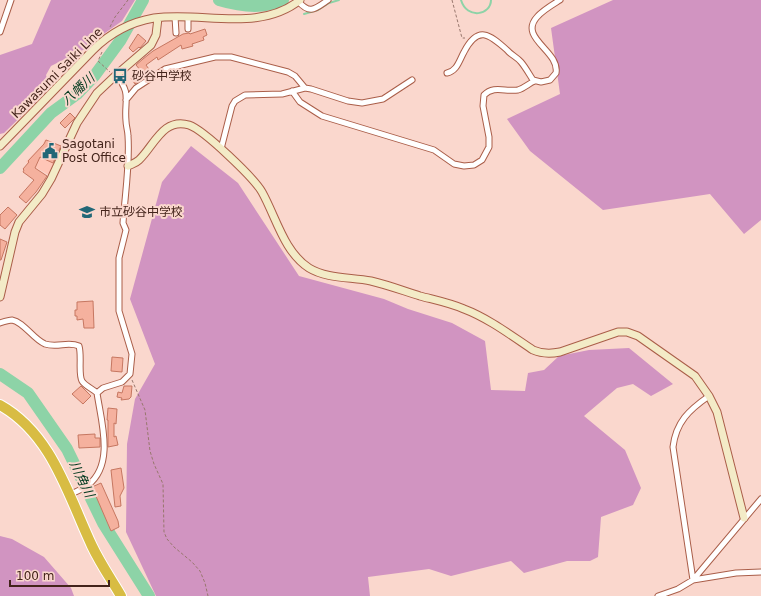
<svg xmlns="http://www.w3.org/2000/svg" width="761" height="596" font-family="'DejaVu Sans','Noto Sans JP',sans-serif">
<rect width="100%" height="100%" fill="#fad7cd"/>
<!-- built -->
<path fill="#ffc6b7" d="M 45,139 L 62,146 L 49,175 L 26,162 L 43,144 Z"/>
<!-- forest -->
<path fill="#d194c1" d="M 51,0 L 135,0 L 122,21 L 105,33 L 87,48 L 51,66 L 46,75 L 48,83 L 44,94 L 4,133 L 0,134 L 0,55 L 32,44 Z
M 613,0 L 761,0 L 761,220 L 744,234 L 710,194 L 603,210 L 530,151 L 507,119 L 560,94 L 551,28 Z
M 191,146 L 238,183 L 299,276 L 384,299 L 408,309 L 452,323 L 485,341 L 491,390 L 525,391 L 528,373 L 544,370 L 559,356 L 589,350 L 629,348 L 673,384 L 651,396 L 633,384 L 617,388 L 584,416 L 625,450 L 641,488 L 633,505 L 601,517 L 598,557 L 590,561 L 567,561 L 524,573 L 511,561 L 451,576 L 429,569 L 368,577 L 370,596 L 156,596 L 126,532 L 127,444 L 135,399 L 155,364 L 130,299 L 162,182 Z
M 0,536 L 12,539 L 44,557 L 71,588 L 74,596 L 0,596 Z"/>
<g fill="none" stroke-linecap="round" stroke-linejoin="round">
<!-- stream -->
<path stroke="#8dd3a7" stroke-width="2" d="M 461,0 C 467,20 491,15 491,0
M 304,14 L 318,10 L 329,3 L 339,0"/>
<!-- river -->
<path stroke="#8dd3a7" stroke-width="12" d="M 219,0 C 239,6 264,9 283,0
M 0,168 L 51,113 L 77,94 L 95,75 L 120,41 L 143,0
M 0,374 L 28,393 L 67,449 L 103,523 L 149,596"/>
</g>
<!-- building -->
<path fill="#f5b19e" stroke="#c67761" d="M 205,29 L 207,35 L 203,37 L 204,40 L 192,44 L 193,46 L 182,49 L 181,45 L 158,60 L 157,57 L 146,65 L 151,72 L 135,84 L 131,78 L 141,71 L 136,65 L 143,59 L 153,51 L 183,34 L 189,33 L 190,34 Z
M 138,34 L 146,41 L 140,48 L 139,47 L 133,52 L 129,48 Z
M 70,113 L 75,118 L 65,128 L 60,123 Z
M 46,140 L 61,146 L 53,163 L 40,157 L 35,168 L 47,176 L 36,192 L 26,203 L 19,197 L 34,180 L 23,172 L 24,170 L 23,169 L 29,162 L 28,161 L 44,144 Z
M 8,207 L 17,215 L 5,229 L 0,225 L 0,215 Z
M 0,239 L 7,242 L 1,260 L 0,260 Z
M 93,301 L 94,328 L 84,328 L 83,319 L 77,320 L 77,316 L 75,316 L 75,310 L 77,310 L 77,302 Z
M 112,357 L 123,358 L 122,372 L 111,371 Z
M 81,386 L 91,396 L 83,404 L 72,394 Z
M 124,386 L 132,386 L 131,397 L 129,399 L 121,400 L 122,398 L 117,397 L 118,392 L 122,393 Z
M 108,408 L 117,409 L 116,424 L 114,423 L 114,437 L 116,436 L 118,445 L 108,447 L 108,420 L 107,420 Z
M 95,434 L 95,438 L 100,438 L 100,447 L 79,448 L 78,435 Z
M 121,468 L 124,488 L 120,496 L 121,506 L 115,507 L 111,470 Z
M 101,483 L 118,521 L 119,527 L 111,531 L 92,487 Z"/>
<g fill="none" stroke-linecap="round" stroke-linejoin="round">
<defs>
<path id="street" d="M 298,1 C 310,15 315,9 328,0
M 175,17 L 176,33
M 188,17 L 188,29
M 0,32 L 11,0
M 447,73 C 457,71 459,61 464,52 C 478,25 489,34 507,50 C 511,55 517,57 521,62 C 526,68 529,74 533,80 L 541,82 L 550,80 L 556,73 C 560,51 518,38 537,17 C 543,10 552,5 560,0
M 292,91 L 300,102 L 322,116 L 434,150 L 454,164 L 464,166 L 474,165 L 482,160 L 489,147 L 489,137 L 483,106 L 484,95 C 494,85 505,92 518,90 C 525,88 529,83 535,81
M 126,100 L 136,88 L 165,69 L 215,57 L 231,57 L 288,72 L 295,76 L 305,88
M 221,149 L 232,106 L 235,101 L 245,95 L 282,94 L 305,88 L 311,89 L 348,101 L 362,103 L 383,99 L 412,80
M 0,323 C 3,322 9,320 12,320 C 24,322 33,339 45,344 C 58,348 68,341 79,346 C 82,356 78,374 82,381 C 85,386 93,389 97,393
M 709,396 C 689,410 676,422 673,447 L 693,580 L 736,573 L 761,572
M 69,495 C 75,492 83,489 88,485 C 115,464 101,421 97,393 L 103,388 L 122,382 L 130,374 L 132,354 L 119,311 L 119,258 L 126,230 L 123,223 C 125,194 130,165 128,136 C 128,131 126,126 126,121 C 124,100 132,94 116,75
M 658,596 L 678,589 L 693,580 L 761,499"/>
<path id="secondary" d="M 0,146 L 93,50 C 110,33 131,22 154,18 C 202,11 259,33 300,0
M 128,166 C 132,164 136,163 139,160 C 154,146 163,117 189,125 C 204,130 254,178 262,192 C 276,217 284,252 309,268 C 327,279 351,277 371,281 C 388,285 404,291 420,296 C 435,300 450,303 464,309 C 488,318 512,336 533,350 C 542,354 550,354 560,352 L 618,332 L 627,332 L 638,336 L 695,376 L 709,396 L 717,412 L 744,518
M 0,297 L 15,232 L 19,222 L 42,194 L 51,179 L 77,123 L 97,93 L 115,76 L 151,45 L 156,35 L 158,18"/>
<path id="highway" d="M 0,405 C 52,434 68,495 92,546 C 100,563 111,579 121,596"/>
</defs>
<!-- street casing -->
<use href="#street" stroke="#aa5e49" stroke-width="7"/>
<!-- secondary casing -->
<use href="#secondary" stroke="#aa5e49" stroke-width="9"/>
<!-- highway casing -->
<use href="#highway" stroke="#fff" stroke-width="12"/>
<!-- path -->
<path stroke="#98776d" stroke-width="1" stroke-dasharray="3 2" stroke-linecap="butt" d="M 452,0 L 462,38 L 465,38
M 110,27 L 115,17 L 128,0
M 102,52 L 98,61 L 110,72
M 132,380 L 145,410 L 150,451 L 154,464 L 163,484 L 164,532 L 167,539 L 174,547 L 192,562 L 200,571 L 205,583 L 208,596"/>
<!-- street -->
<use href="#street" stroke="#fff" stroke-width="5"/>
<!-- secondary -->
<use href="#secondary" stroke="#f3ebc7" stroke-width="7"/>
<!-- highway -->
<use href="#highway" stroke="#d8bc43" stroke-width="10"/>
</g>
<!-- icons -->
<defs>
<symbol id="bus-bare" viewBox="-9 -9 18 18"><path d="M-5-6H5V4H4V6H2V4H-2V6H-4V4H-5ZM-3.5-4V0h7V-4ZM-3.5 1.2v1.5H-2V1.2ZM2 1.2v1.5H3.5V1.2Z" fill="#216777" stroke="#fad7cd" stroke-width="2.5" paint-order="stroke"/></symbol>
<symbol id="civic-bare" viewBox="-9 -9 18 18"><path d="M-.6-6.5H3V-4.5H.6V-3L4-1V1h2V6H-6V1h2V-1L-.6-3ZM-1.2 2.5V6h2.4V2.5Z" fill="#216777" stroke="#fad7cd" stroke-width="2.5" paint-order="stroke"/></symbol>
<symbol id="school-bare" viewBox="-9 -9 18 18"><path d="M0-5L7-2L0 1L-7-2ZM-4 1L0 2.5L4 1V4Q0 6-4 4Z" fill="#216777" stroke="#fad7cd" stroke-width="2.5" paint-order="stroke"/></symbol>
</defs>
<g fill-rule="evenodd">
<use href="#bus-bare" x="109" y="65" width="22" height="22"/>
<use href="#civic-bare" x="39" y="140" width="22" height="22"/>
<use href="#school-bare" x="76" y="201" width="22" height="22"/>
</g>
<g text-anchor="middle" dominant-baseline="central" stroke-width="4" stroke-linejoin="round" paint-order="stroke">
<!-- street labels -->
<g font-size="12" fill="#43231a" stroke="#fad7cd">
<text transform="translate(57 73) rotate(-45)">Kawasumi Saiki Line</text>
</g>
<!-- poi labels -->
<g font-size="12" fill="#43231a" stroke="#fad7cd" text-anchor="start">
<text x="132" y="76">砂谷中学校</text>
<text x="62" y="144">Sagotani<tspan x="62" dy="14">Post Office</tspan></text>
<text x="99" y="212">市立砂谷中学校</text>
</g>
<!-- water labels -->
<g font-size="13" font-style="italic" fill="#00391e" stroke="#fad7cd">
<text transform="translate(78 89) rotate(-42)">八幡川</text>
<text transform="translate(82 479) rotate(64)">川角川</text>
</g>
</g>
<!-- scale -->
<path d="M10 580v6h99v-6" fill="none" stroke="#43231a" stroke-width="2"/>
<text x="16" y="580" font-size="12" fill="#43231a" stroke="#fad7cd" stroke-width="3" paint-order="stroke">100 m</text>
</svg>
